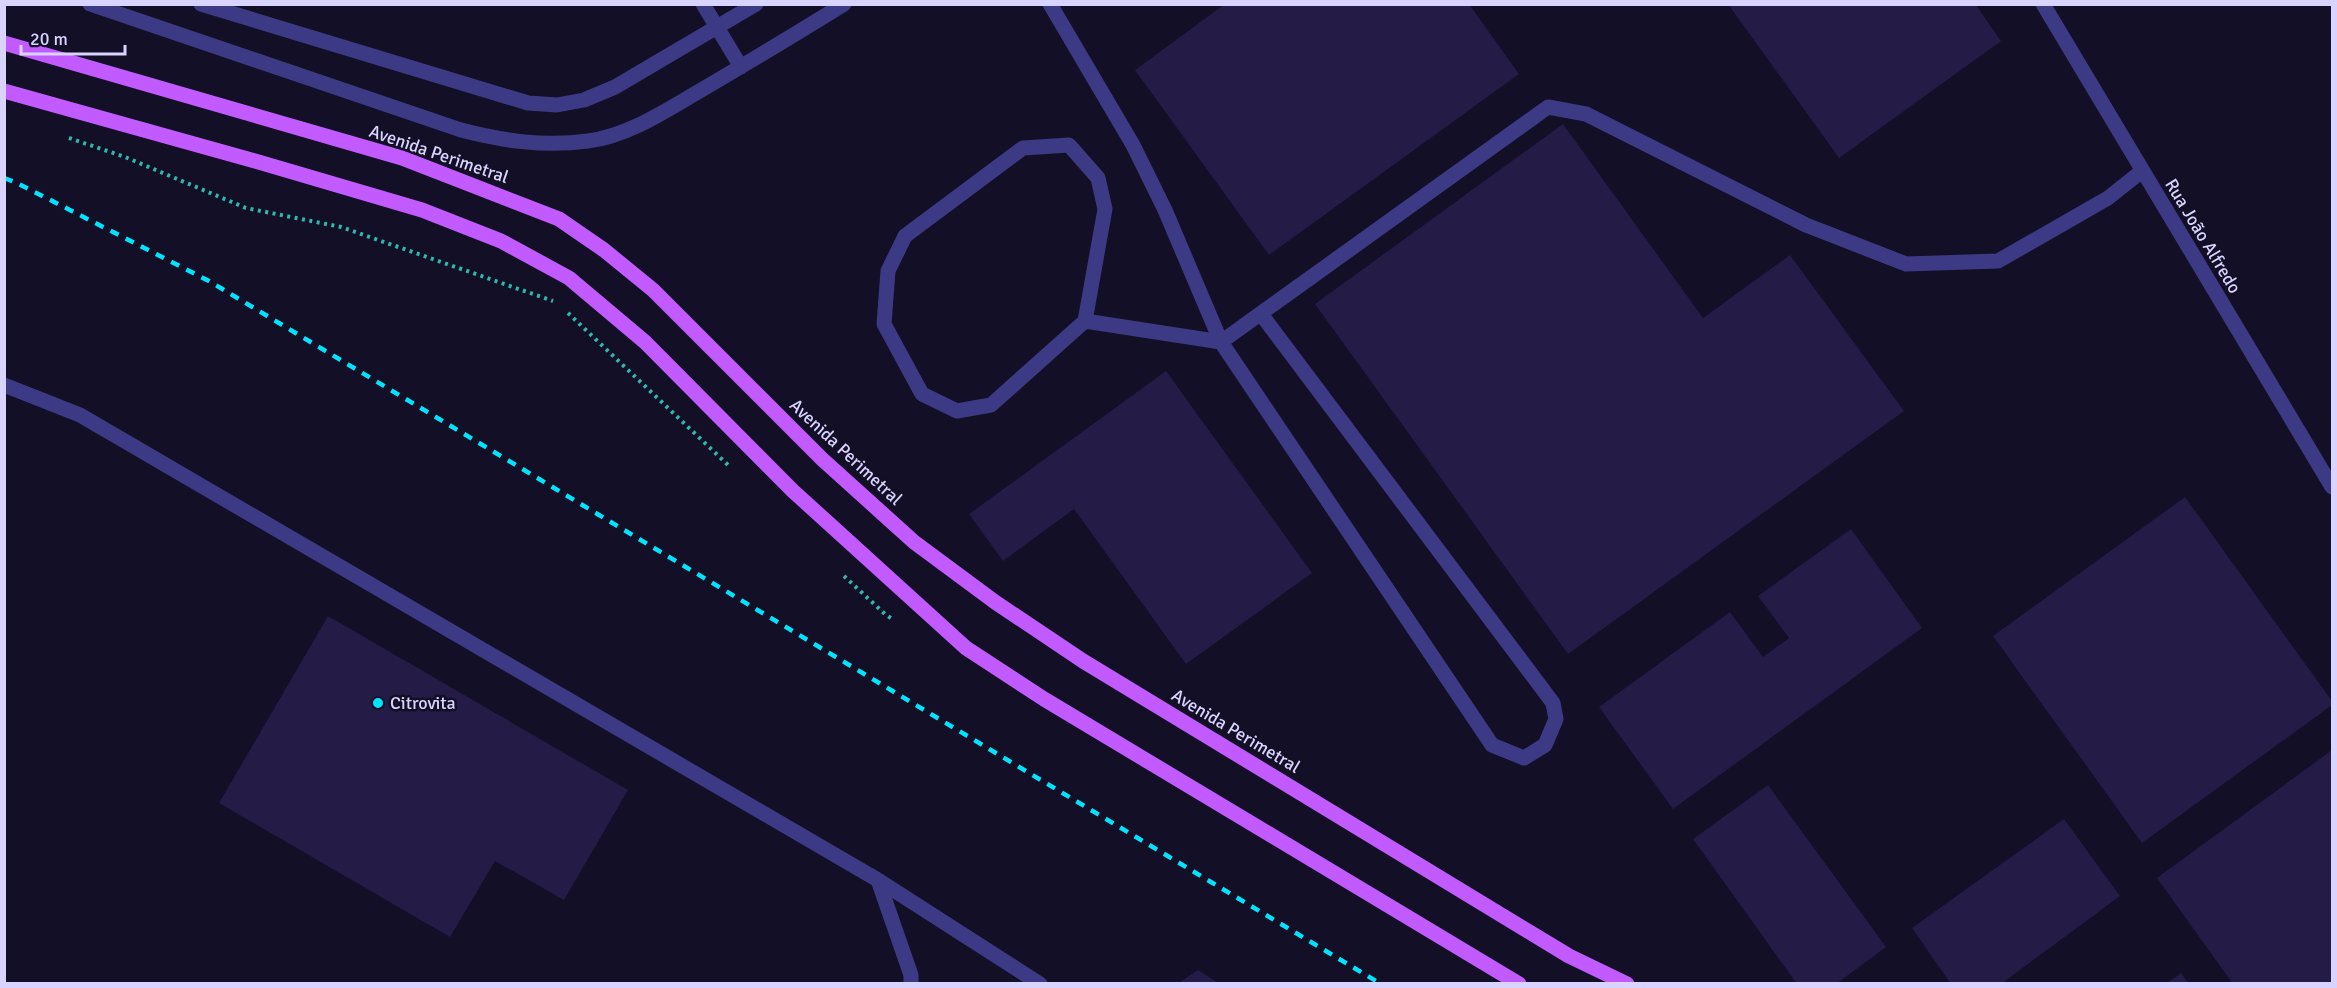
<svg xmlns="http://www.w3.org/2000/svg" width="2337" height="988" font-family="Signika,sans-serif">
<rect width="100%" height="100%" fill="#130f26"/>
<!-- building -->
<path fill="#241b47" d="M 1225,4 L 1469,4 L 1519,74 L 1269,255 L 1135,70 Z
M 1728,4 L 1975,4 L 2001,41 L 1839,158 Z
M 1563,124 L 1703,318 L 1790,255 L 1904,411 L 1568,654 L 1315,304 Z
M 1166,371 L 1312,573 L 1186,664 L 1074,509 L 1003,561 L 969,514 Z
M 2185,497 L 2332,701 L 2332,705 L 2142,843 L 1993,636 Z
M 1851,529 L 1922,628 L 1673,809 L 1599,707 L 1730,612 L 1763,657 L 1789,638 L 1758,596 Z
M 328,616 L 628,790 L 564,900 L 495,861 L 450,937 L 219,803 Z
M 2332,750 L 2332,984 L 2233,984 L 2157,878 Z
M 1768,785 L 1886,947 L 1836,984 L 1797,984 L 1693,839 Z
M 2064,819 L 2120,896 L 2001,984 L 1951,984 L 1912,928 Z
M 1198,970 L 1220,984 L 1177,984 Z
M 2181,973 L 2189,984 L 2166,984 Z"/>
<g fill="none" stroke-linecap="round" stroke-linejoin="round">
<!-- path -->
<path stroke="#2fb8b0" stroke-width="4" stroke-dasharray="3 4.5" stroke-linecap="butt" d="M 69,138 L 125,157 L 246,208 L 341,227 L 553,301
M 568,313 L 728,465
M 844,576 L 886,615 L 894,620"/>
<!-- minor -->
<path stroke="#3d3a85" stroke-width="15" d="M 90,4 L 461,130 C 504,141 544,147 588,141 C 629,136 668,109 703,89 C 751,61 797,33 844,4
M 201,4 L 528,103 L 557,105 L 584,100 L 615,87 L 756,4
M 703,4 L 741,67
M 1050,4 L 1133,145 L 1165,210 L 1221,342 L 1085,321 L 1105,209 L 1098,178 L 1069,145 L 1023,148 L 905,236 L 888,271 L 884,324 L 922,394 L 957,411 L 991,405 L 1085,321
M 2043,4 L 2332,487
M 1261,314 L 1553,703 L 1556,719 L 1545,745 L 1524,758 L 1492,745 L 1221,342 L 1548,107 L 1586,114 L 1806,225 L 1906,264 L 1998,261 L 2108,198 L 2142,171
M 4,385 L 80,415 L 878,880 L 1040,984
M 878,880 L 911,975 L 911,984"/>
<!-- major -->
<path stroke="#c25bff" stroke-width="15" d="M 4,43 L 402,158 L 559,219 L 604,250 L 653,290 L 822,459 L 914,542 L 995,602 L 1083,661 L 1569,956 L 1627,984
M 4,91 L 255,161 L 422,210 L 501,241 L 569,278 L 645,342 L 793,491 L 966,648 L 1044,699 L 1519,984"/>
<!-- rail -->
<path stroke="#00e5ff" stroke-width="4.5" stroke-dasharray="9 8" stroke-linecap="butt" d="M 4,178 L 15,182 L 209,281 L 1381,984"/>
</g>
<!-- markers -->
<circle fill="#00e5ff" stroke="#130f26" stroke-width="2" cx="378" cy="703" r="6"/>
<g text-anchor="middle" dominant-baseline="central" stroke-width="5" stroke-linejoin="round" paint-order="stroke">
<!-- street labels -->
<g font-size="18" fill="#d9d4ff" stroke="#130f26">
<text transform="translate(439 154) rotate(19)">Avenida Perimetral</text>
<text transform="translate(2203 236) rotate(59)">Rua João Alfredo</text>
<text transform="translate(846 452) rotate(43)">Avenida Perimetral</text>
<text transform="translate(1236 731) rotate(31)">Avenida Perimetral</text>
</g>
<!-- poi labels -->
<g font-size="18" fill="#d9d4ff" stroke="#130f26" text-anchor="start">
<text x="390" y="703">Citrovita</text>
</g>
</g>
<!-- border -->
<rect width="2337" height="988" fill="none" stroke="#d9d4ff" stroke-width="12"/>
<!-- scale -->
<path d="M21 45v9h104v-9" fill="none" stroke="#d9d4ff" stroke-width="3"/>
<text x="30" y="45" font-size="18" fill="#d9d4ff" stroke="#130f26" stroke-width="4.5" paint-order="stroke">20 m</text>
</svg>
